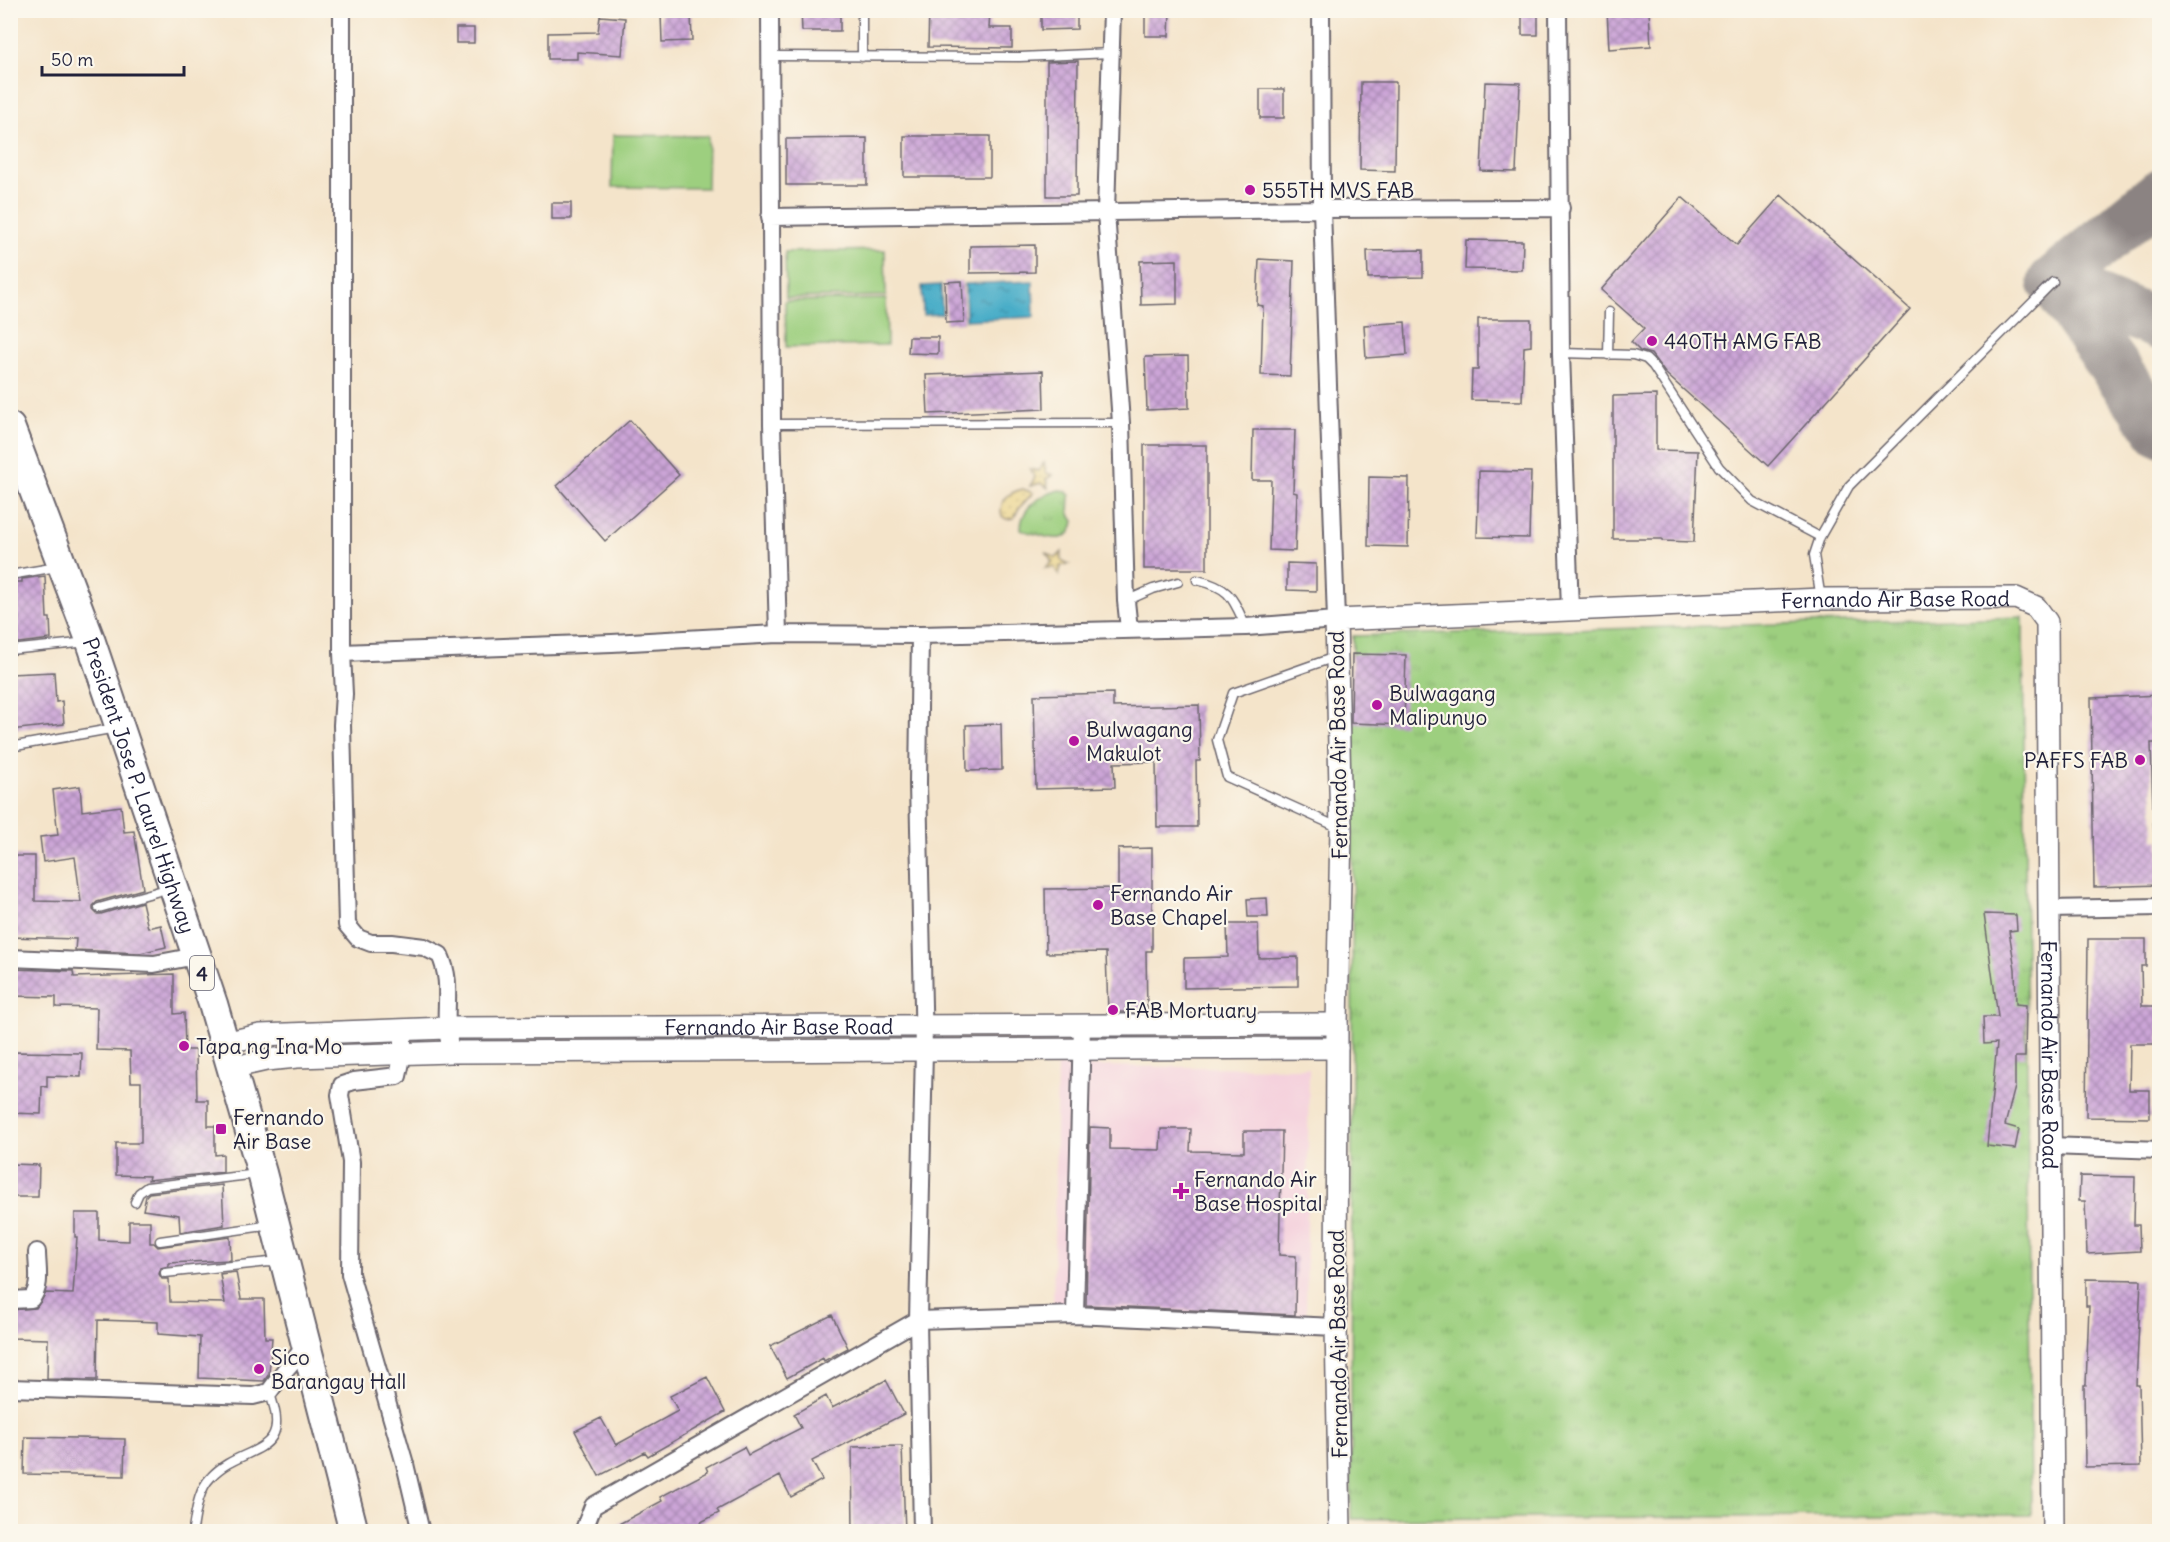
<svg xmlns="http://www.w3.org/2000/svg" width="2170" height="1542" font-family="Delius,sans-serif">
<defs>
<pattern id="grass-tufts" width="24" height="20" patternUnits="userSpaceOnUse" patternTransform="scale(1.5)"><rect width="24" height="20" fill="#9dcf7f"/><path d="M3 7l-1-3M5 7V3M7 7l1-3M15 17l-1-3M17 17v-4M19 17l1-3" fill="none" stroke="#87b16f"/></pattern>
<pattern id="sand-dots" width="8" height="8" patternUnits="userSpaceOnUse" patternTransform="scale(1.5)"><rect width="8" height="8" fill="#eeda9e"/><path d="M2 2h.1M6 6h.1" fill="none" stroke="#ccbb89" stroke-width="1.8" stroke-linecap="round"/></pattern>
<pattern id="water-ripples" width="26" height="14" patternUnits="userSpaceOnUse" patternTransform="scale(1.5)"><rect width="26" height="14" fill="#48adc8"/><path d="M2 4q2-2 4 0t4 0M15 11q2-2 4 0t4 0" fill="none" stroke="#3c8ca4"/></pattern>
<pattern id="building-cross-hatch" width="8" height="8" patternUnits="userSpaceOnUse" patternTransform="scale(1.5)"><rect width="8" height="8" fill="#cca5d7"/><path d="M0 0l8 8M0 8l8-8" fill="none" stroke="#a586b0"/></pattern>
</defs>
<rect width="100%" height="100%" fill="#fbf7ec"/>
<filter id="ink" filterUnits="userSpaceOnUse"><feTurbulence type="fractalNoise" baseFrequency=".0167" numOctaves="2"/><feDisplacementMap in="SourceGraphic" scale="12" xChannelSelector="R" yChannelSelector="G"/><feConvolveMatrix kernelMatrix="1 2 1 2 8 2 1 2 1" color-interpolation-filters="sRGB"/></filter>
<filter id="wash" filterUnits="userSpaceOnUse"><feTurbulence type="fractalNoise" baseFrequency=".008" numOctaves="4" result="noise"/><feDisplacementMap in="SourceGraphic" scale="24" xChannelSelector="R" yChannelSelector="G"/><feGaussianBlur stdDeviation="1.35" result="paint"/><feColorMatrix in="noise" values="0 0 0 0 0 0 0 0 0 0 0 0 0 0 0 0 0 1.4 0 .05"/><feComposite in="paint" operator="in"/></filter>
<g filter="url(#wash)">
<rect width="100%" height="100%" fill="#f4e4ca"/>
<!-- built -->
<path fill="#f4cfdc" d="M 1057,1066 L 1309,1068 L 1306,1318 L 1053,1314 Z"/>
<!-- grass -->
<path fill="url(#grass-tufts)" stroke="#60785d" stroke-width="1.5" d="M 1059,490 L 1066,491 L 1070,495 L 1069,514 L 1074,521 C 1071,542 1056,540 1040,535 C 1033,533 1027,533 1021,529 C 1021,507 1039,496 1059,490 Z
M 2023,617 L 2031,1515 L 1351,1519 L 1353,636 Z"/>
<!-- sand -->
<path fill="url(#sand-dots)" stroke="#887e6c" stroke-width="1.5" d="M 1044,463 L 1046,473 L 1053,475 L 1046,479 L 1048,488 L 1041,483 L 1030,486 L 1035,477 L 1030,469 L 1039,471 Z
M 1023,489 L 1033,493 L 1019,508 L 1014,518 L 1006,519 L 1002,516 C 998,501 1009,492 1023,489 Z
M 1062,552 L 1061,560 L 1069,564 L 1061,566 L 1059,575 L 1054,567 L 1045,568 L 1052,562 L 1047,553 L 1056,558 Z"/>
<!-- green -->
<path fill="#9dcf7f" stroke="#60785d" stroke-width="1.5" d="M 613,135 L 708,136 L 707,188 L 612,187 Z
M 885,250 L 886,296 L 786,298 L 785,252 Z
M 886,299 L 887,345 L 786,347 L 785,301 Z"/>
<!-- water -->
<path fill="url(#water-ripples)" stroke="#356882" stroke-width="1.5" d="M 1033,281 L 1034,317 L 966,320 L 965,284 Z
M 941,285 L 942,314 L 923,315 L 922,286 Z"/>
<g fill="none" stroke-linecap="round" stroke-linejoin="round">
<!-- taxiway -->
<path stroke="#8b8382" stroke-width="51" d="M 2160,194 L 2053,282 L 2160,325
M 2053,282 L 2160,431"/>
</g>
<g id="blocks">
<!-- building -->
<path fill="url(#building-cross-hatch)" d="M 801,10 L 840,10 L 840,31 L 802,31 Z
M 929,10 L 990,10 L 989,28 L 1012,28 L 1012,48 L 928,47 Z
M 1041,10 L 1077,10 L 1077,29 L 1041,30 Z
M 1145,10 L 1170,10 L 1169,36 L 1145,36 Z
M 1522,10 L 1538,10 L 1538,35 L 1522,35 Z
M 1607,10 L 1649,10 L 1651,46 L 1609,49 Z
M 691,13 L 692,41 L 662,42 L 661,14 Z
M 600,16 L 625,18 L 622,55 L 577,52 L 577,59 L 548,59 L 548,33 L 598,32 Z
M 456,28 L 474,28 L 474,43 L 456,43 Z
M 1078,61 L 1077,196 L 1047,196 L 1047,62 Z
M 1361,82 L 1396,82 L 1395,171 L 1360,170 Z
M 1485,82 L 1520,83 L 1516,172 L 1481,171 Z
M 1260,89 L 1284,89 L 1284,118 L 1260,118 Z
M 904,136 L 990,136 L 990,177 L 904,177 Z
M 867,138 L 867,185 L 786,185 L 786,139 Z
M 1781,195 L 1910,309 L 1768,466 L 1665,373 L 1651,354 L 1640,351 L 1631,342 L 1644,328 L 1601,290 L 1682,197 L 1737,245 Z
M 552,203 L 571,203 L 571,219 L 552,219 Z
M 1466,240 L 1523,241 L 1522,270 L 1465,269 Z
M 1035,245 L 1035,272 L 970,273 L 970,246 Z
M 1423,250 L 1423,277 L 1368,278 L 1367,251 Z
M 1259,259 L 1294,261 L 1290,376 L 1261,375 L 1263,306 L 1257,305 Z
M 1177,260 L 1177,304 L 1141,305 L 1140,261 Z
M 962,281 L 964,322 L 946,323 L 945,282 Z
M 1478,319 L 1531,319 L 1531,346 L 1524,347 L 1522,401 L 1471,400 L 1472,370 L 1478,370 Z
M 1405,322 L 1407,355 L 1366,358 L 1364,325 Z
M 909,337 L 938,337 L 938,354 L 908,353 Z
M 1188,356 L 1189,408 L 1147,410 L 1145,357 Z
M 1043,371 L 1044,409 L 928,414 L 926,375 Z
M 1656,395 L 1656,450 L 1698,451 L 1694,542 L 1662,541 L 1662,539 L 1613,539 L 1613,396 Z
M 630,420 L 679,475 L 605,541 L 557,486 Z
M 1253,430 L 1295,430 L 1293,492 L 1297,493 L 1295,551 L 1269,550 L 1271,480 L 1252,480 Z
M 1144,445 L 1207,445 L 1207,569 L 1144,569 Z
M 1479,471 L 1531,472 L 1529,538 L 1477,537 Z
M 1369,477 L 1409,478 L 1408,547 L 1368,546 Z
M 1287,563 L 1316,564 L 1316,591 L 1287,590 Z
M 45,576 L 47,618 L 50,618 L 51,639 L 10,644 L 10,582 L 22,582 L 22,579 Z
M 1352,654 L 1406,655 L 1404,725 L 1351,723 Z
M 54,672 L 56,702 L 62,701 L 64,724 L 10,730 L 10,674 Z
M 1113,693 L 1113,707 L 1199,705 L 1200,761 L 1196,761 L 1197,827 L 1157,827 L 1156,762 L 1114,763 L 1115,787 L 1036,789 L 1034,695 Z
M 2160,695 L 2160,743 L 2151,743 L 2154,841 L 2160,840 L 2160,885 L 2094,887 L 2091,698 Z
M 1001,724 L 1002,770 L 967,771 L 966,725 Z
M 80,786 L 82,811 L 121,806 L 124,832 L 134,831 L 143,889 L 97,902 L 93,906 L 93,910 L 97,914 L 101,914 L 142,902 L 148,928 L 161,925 L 166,947 L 140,953 L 75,950 L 76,939 L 10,937 L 10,856 L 35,856 L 35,901 L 81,902 L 75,857 L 43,862 L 40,837 L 58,835 L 53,790 Z
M 1152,848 L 1152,951 L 1146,951 L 1147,1012 L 1108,1012 L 1106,952 L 1046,953 L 1045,889 L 1118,888 L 1118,849 Z
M 1267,898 L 1268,917 L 1248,917 L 1247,899 Z
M 1984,914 L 2016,915 L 2017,930 L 2009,931 L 2015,969 L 2016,1004 L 2026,1005 L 2025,1057 L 2015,1057 L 2015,1087 L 2005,1125 L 2019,1129 L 2015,1149 L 1987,1146 L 1997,1043 L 1984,1044 L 1983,1017 L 1998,1017 Z
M 1227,924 L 1258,924 L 1259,958 L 1298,957 L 1298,986 L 1184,988 L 1184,958 L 1228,957 Z
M 2088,939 L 2146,939 L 2146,966 L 2141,966 L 2142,1006 L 2160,1006 L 2160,1044 L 2130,1044 L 2129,1090 L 2150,1090 L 2150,1118 L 2086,1117 Z
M 10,969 L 73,971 L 74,977 L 174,974 L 174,1014 L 184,1013 L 185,1050 L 196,1050 L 197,1100 L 208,1100 L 208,1126 L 215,1126 L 215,1155 L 223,1154 L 223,1172 L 148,1180 L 149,1176 L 116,1175 L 116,1143 L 141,1143 L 141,1082 L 131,1082 L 130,1051 L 96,1050 L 97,1008 L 56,1007 L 56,997 L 10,996 Z
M 13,1052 L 82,1053 L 81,1077 L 47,1076 L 47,1087 L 42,1086 L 41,1114 L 10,1113 Z
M 1090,1127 L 1110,1128 L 1110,1149 L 1160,1150 L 1161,1129 L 1191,1129 L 1190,1151 L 1244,1152 L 1244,1131 L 1282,1131 L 1279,1255 L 1296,1256 L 1295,1315 L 1086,1305 Z
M 12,1164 L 39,1165 L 38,1197 L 12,1197 Z
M 2080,1176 L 2135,1177 L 2134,1225 L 2139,1225 L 2140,1251 L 2087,1254 L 2085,1201 L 2079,1201 Z
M 222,1185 L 224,1225 L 180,1232 L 179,1215 L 143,1210 L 146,1196 L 149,1193 Z
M 75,1213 L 99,1213 L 99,1240 L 129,1241 L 129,1221 L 150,1221 L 150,1243 L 154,1243 L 158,1247 L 230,1237 L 231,1260 L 169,1263 L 169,1266 L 161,1268 L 159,1274 L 162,1279 L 169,1279 L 170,1302 L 225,1303 L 220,1274 L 236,1272 L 241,1299 L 264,1299 L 265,1338 L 272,1338 L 269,1374 L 264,1381 L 199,1378 L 200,1337 L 158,1334 L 158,1322 L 98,1320 L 97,1380 L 47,1379 L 48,1339 L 10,1338 L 10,1310 L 36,1308 L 46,1293 L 73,1294 L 77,1237 L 75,1237 Z
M 2086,1279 L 2141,1280 L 2136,1385 L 2139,1385 L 2141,1466 L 2085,1467 L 2084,1385 L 2086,1385 L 2089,1306 L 2086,1306 Z
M 832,1315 L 848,1348 L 824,1361 L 823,1358 L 787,1378 L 770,1346 Z
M 707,1377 L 725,1412 L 648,1456 L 645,1452 L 599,1476 L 575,1431 L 601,1418 L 616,1445 L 678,1411 L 670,1396 Z
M 886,1380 L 904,1414 L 812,1461 L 822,1480 L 791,1497 L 780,1476 L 717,1510 L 719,1513 L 701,1522 L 707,1532 L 604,1532 L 662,1501 L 660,1497 L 708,1472 L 706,1467 L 744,1447 L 748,1455 L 801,1428 L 794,1414 L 826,1396 L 832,1408 Z
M 25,1437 L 125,1439 L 124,1476 L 24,1474 Z
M 902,1446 L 905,1532 L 853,1532 L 852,1447 Z"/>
</g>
</g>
<g filter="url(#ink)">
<use href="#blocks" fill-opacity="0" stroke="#6c666d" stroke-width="1.5"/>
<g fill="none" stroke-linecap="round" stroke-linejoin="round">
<defs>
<path id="service" d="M 862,10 L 862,57
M 771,56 L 1020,57 L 1111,53
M 1561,353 L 1633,355 L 1646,359 L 1653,366 L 1719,467 L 1752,501 L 1820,537
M 1608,355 L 1609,312
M 772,424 L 1121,423
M 10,575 L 57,567
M 1197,580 C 1231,588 1232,597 1246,627
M 1821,599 L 1814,555 L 1820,537 L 1849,486 L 2053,282
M 1126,601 L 1153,589 L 1178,582
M 10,650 L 88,642
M 1335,657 L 1233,693 L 1217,740 L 1227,777 L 1340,828
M 10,747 L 116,728
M 99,908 L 170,888
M 135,1202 L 139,1193 L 147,1187 L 258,1174
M 160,1241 L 272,1225
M 165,1273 L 269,1262 L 281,1263
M 193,1529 C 196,1512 198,1490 211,1477 C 241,1444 296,1458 269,1392"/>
<path id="minor" d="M 342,10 L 342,653 L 344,694 L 342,725 L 347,925 L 358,938 L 371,943 L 392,943 L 424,947 L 440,955 C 452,982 445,1001 447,1029 C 448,1037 450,1045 451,1052
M 770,10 L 772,424 L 778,634
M 1112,10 L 1106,212 L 1121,423 L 1126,601 L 1129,629
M 1558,10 L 1561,353 L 1570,610
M 770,217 L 1322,209 L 1561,208
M 920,635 L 918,784 L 924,1050 L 918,1320 L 922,1532
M 342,653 L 612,643 L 778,634 L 920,635 L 1246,627 L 1336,620 L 1322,209 L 1321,10
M 2048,909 L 2160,907
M 10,958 L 154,964 L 196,956
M 403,1031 L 403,1053 L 398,1076 L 354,1081 L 342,1085 L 340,1095 L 351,1162 L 350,1274 L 405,1464 L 421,1532
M 2050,1146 L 2160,1150
M 10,1300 L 31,1299 C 42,1287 37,1267 37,1252
M 1075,1315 L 1082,1024
M 10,1388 L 253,1396 L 269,1392 L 286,1369 L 306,1346
M 583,1532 L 593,1506 L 918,1320 L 1075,1315 L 1336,1327"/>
<g id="tertiary">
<path id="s1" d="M 224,1043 L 260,1035 L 447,1028 L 1337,1024"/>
<path d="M 231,1068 L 266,1060 L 297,1057 L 451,1052 L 1337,1048"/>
<path id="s2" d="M 1340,1532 L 1336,1327 L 1337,1024 L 1341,829 L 1336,620 L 1821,599 L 2016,598 L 2036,607 L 2047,622 L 2053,1532"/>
</g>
<g id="trunk">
<path id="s3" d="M 10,427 L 91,642 L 213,1004 L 262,1173 L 354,1532"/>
</g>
</defs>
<!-- service casing -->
<use href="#service" stroke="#6c666d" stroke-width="11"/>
<!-- minor casing -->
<use href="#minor" stroke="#6c666d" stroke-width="20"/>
<!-- tertiary casing -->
<use href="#tertiary" stroke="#6c666d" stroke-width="24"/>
<!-- trunk casing -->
<use href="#trunk" stroke="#6c666d" stroke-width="32"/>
<!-- service -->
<use href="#service" stroke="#fff" stroke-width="8"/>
<!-- minor -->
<use href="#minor" stroke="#fff" stroke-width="16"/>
<!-- tertiary -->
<use href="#tertiary" stroke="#fff" stroke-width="21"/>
<!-- trunk -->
<use href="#trunk" stroke="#fff" stroke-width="28"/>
</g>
</g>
<!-- markers -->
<g fill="#b5179e" stroke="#fbf7ec" stroke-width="2">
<circle cx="1250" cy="190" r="6"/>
<circle cx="1652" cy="341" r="6"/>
<circle cx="1377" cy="705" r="6"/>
<circle cx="1074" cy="741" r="6"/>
<circle cx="2140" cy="760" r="6"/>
<circle cx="1098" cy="905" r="6"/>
<circle cx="1113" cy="1010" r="6"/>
<circle cx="184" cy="1046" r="6"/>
<rect x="215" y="1123" width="12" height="12" rx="3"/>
<path d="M1178 1182h6v6h6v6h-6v6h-6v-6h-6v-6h6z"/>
<circle cx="259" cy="1369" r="6"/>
</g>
<g text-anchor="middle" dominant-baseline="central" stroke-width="4.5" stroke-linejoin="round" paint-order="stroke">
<!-- shield labels -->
<rect fill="#fbf7ec" stroke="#636270" stroke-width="1.5" x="190" y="956" width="24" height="34" rx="4.5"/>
<g font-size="20" font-weight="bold" fill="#22223b">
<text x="202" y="973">4</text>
</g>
<!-- poi labels -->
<g font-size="21" fill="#22223b" stroke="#fbf7ec" text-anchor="start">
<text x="1262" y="190">555TH MVS FAB</text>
<text x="1664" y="341">440TH AMG FAB</text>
<text x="1389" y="693">Bulwagang<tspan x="1389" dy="24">Malipunyo</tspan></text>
<text x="1086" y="729">Bulwagang<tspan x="1086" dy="24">Makulot</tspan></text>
<text x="2128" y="760" text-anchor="end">PAFFS FAB</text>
<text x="1110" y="893">Fernando Air<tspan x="1110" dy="24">Base Chapel</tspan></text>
<text x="1125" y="1010">FAB Mortuary</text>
<text x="196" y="1046">Tapa ng Ina Mo</text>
<text x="233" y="1117">Fernando<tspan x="233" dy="24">Air Base</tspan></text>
<text x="1194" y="1179">Fernando Air<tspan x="1194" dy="24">Base Hospital</tspan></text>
<text x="271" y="1357">Sico<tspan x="271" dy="24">Barangay Hall</tspan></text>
</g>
<!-- street labels -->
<g font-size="21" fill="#22223b" stroke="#fbf7ec">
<text stroke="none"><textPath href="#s2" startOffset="1472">Fernando Air Base Road</textPath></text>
<text transform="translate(1338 745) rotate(-91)">Fernando Air Base Road</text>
<text stroke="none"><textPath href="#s3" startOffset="381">President Jose P. Laurel Highway</textPath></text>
<text stroke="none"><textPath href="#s1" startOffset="556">Fernando Air Base Road</textPath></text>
<text stroke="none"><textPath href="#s2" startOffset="2066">Fernando Air Base Road</textPath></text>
<text transform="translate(1338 1344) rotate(-91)">Fernando Air Base Road</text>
</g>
</g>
<!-- margin -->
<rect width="2170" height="1542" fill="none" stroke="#fbf7ec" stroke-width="36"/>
<!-- scale -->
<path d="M42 66v9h142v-9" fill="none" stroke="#22223b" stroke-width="3"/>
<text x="51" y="66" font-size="18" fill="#22223b" stroke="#fbf7ec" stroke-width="4.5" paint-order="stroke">50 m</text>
</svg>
